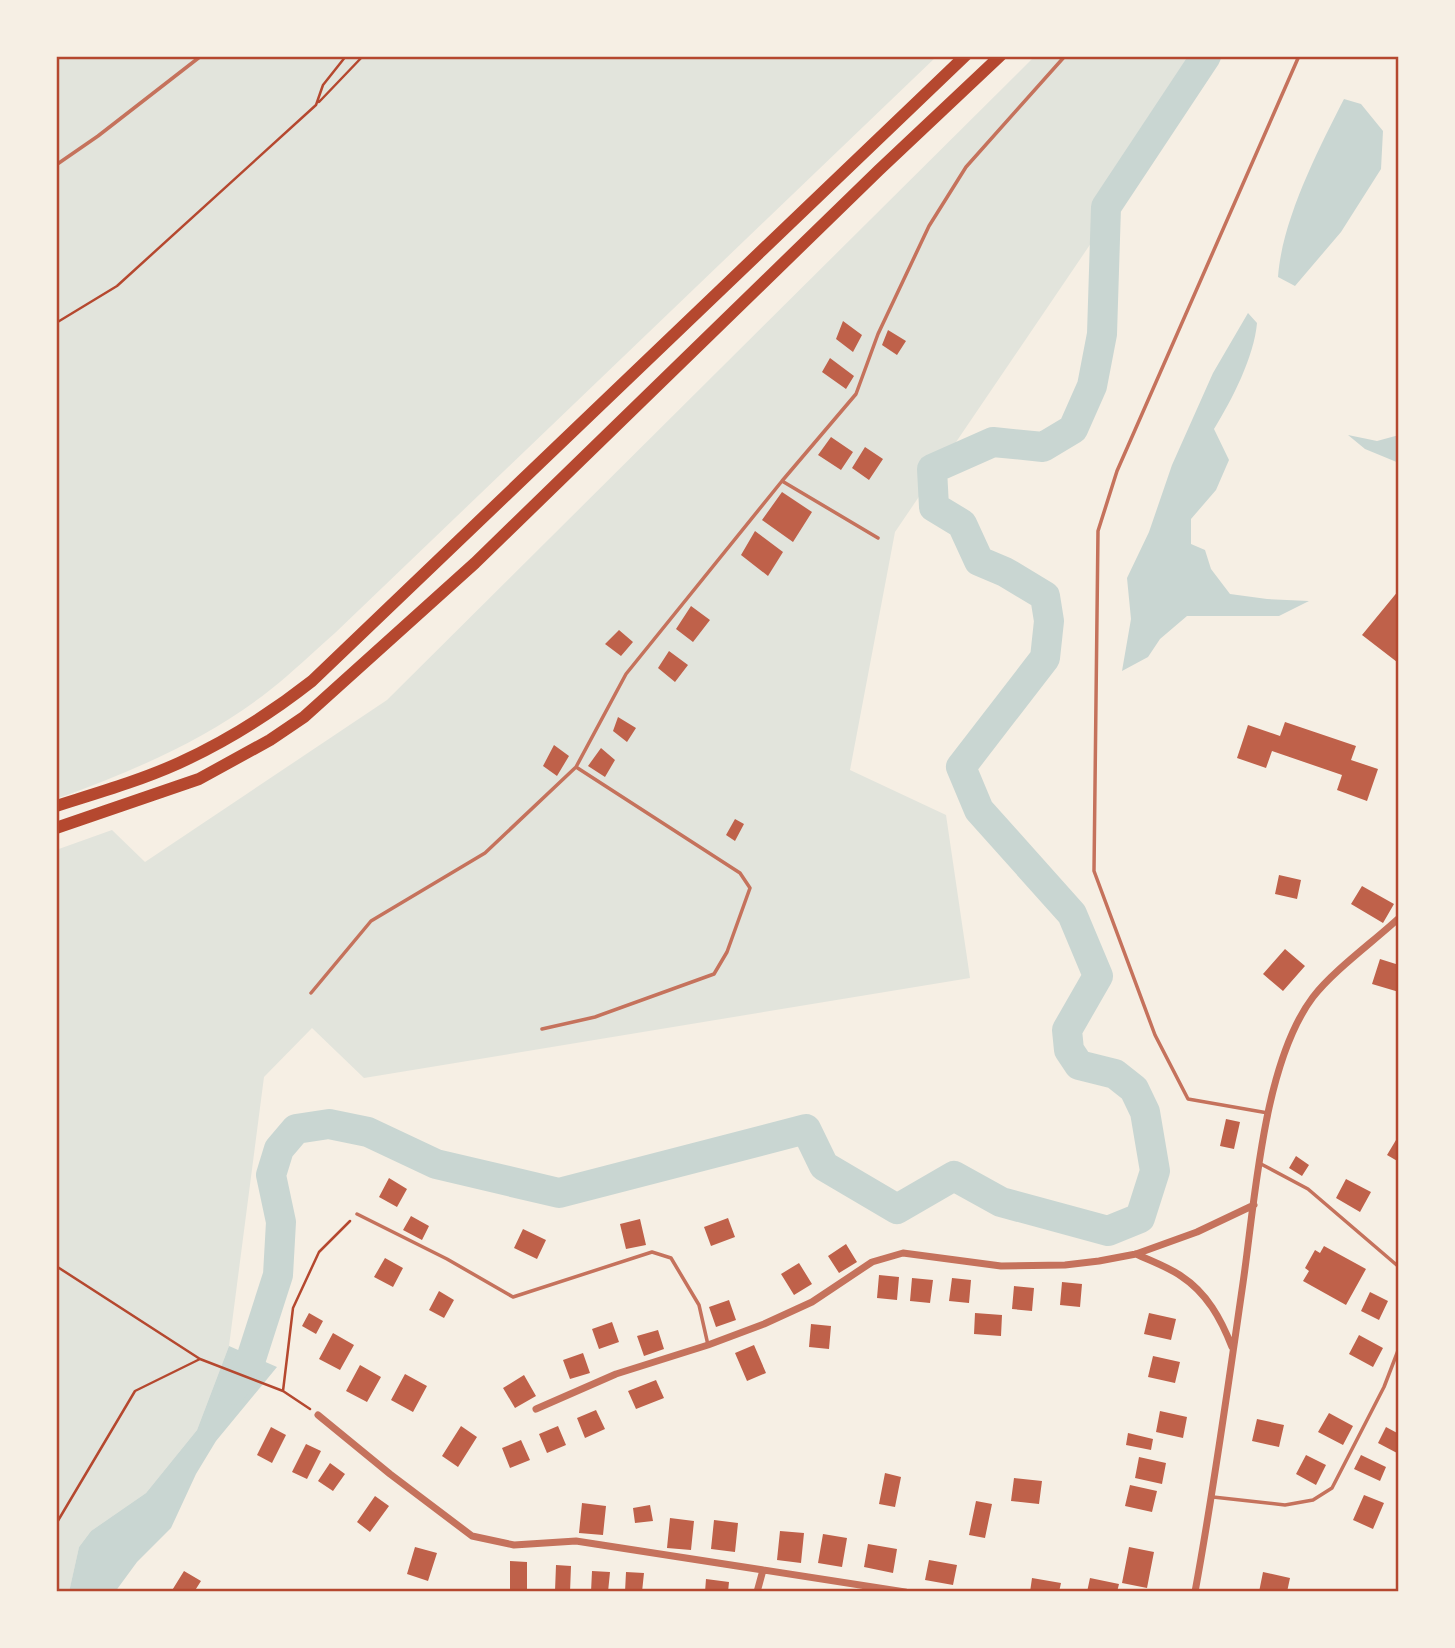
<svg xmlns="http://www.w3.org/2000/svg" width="1455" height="1648" font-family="Manrope,sans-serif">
<rect width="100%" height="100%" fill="#f6efe4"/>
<!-- green -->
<path fill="#e2e4dc" d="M 56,56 L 937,56 L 335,633 C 313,652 293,672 270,690 C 207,740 131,772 56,799 Z
M 1035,56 L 1218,56 L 895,532 L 850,770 L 946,815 L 970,978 L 364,1078 L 312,1028 L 264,1077 L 229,1346 L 197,1430 L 146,1493 L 91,1531 L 79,1547 L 69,1592 L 56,1592 L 56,850 L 112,830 L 145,862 L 387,700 Z"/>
<!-- water -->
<path fill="#c9d6d2" d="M 1344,99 L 1361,104 L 1383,131 L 1381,169 L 1341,232 L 1295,286 L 1278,277 C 1282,220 1318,150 1344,99 Z
M 1248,313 L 1257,323 C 1254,357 1232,400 1214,429 L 1229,460 L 1216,490 L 1191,519 L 1191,544 L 1205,550 L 1211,569 L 1230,594 L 1267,599 L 1309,601 L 1279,616 L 1187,616 L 1160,639 L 1148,657 L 1122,671 L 1131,619 L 1127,578 L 1149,532 L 1172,465 L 1213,373 Z
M 1348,435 L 1377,441 L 1399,435 L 1399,463 L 1365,449 Z
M 229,1346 L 277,1367 L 216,1441 L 196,1474 L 171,1528 L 137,1562 L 115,1592 L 69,1592 L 79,1547 L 91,1531 L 146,1493 L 197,1430 Z"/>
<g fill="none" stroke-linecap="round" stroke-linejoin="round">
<!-- river -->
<path stroke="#c9d6d2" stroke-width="30" d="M 232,1390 L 250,1362 L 278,1275 L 281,1222 L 271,1175 L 279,1149 L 296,1129 L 329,1124 L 368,1132 L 436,1164 L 559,1193 L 806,1129 L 824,1166 L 897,1209 L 954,1176 L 1001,1202 L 1108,1231 L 1140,1218 L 1155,1171 L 1145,1112 L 1134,1089 L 1115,1074 L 1079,1065 L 1069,1050 L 1067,1030 L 1098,976 L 1072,914 L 979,810 L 961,767 L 1045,658 L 1049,621 L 1045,596 L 1005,572 L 979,561 L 962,524 L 934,507 L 932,469 L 993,442 L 1043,447 L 1073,429 L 1092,386 L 1102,334 L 1106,207 L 1206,56"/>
</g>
<!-- building -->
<path fill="#bf614a" d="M 843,321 L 862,335 L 853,352 L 836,339 Z
M 888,330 L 906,341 L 897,355 L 882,345 Z
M 830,358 L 854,376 L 846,389 L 822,372 Z
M 831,437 L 853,452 L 841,470 L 818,455 Z
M 865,447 L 883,459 L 869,480 L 852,468 Z
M 782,492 L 812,512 L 793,542 L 762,520 Z
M 755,531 L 783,552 L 768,576 L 741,555 Z
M 1399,590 L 1399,660 L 1397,662 L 1362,635 Z
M 691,606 L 710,620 L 693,642 L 676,629 Z
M 619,630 L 633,642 L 621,656 L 605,644 Z
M 669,651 L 688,665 L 675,682 L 658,668 Z
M 618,717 L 636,728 L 627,742 L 613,731 Z
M 1285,722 L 1356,746 L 1351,760 L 1378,769 L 1367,801 L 1337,790 L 1342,775 L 1272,751 L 1266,768 L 1237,758 L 1248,725 L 1280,736 Z
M 554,745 L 569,756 L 557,776 L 543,766 Z
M 601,748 L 615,760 L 605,777 L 588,766 Z
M 735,819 L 744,824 L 735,841 L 726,835 Z
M 1279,875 L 1301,880 L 1297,899 L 1275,894 Z
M 1362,886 L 1394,904 L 1383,923 L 1351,904 Z
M 1285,949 L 1305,966 L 1283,991 L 1263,974 Z
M 1380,959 L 1399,965 L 1399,992 L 1372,984 Z
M 1226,1119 L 1240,1122 L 1234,1149 L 1220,1146 Z
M 1399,1135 L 1399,1162 L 1387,1155 Z
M 1296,1156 L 1309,1165 L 1302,1176 L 1289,1168 Z
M 389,1178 L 407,1189 L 397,1207 L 379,1197 Z
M 1346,1179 L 1371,1192 L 1360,1212 L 1336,1198 Z
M 411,1216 L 429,1226 L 422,1240 L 403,1230 Z
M 728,1218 L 735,1237 L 711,1246 L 704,1227 Z
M 640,1219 L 646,1245 L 626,1249 L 620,1224 Z
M 523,1229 L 546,1240 L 537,1259 L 514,1248 Z
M 846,1244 L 857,1262 L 839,1273 L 828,1256 Z
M 1324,1246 L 1366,1269 L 1346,1305 L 1303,1281 L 1309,1271 L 1305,1268 L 1315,1250 L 1320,1253 Z
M 385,1258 L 403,1268 L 393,1287 L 374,1277 Z
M 799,1263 L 812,1284 L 794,1295 L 781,1274 Z
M 879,1275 L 899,1277 L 897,1300 L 877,1298 Z
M 912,1278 L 933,1280 L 930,1303 L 910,1301 Z
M 952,1278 L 971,1280 L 969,1303 L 949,1301 Z
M 1062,1282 L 1082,1284 L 1080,1307 L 1060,1305 Z
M 1014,1286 L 1034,1288 L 1032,1311 L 1012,1309 Z
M 439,1291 L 454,1300 L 444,1318 L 429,1310 Z
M 1370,1292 L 1388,1301 L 1379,1320 L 1361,1311 Z
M 729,1300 L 736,1320 L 716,1327 L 709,1307 Z
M 309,1313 L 323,1321 L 316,1334 L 302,1326 Z
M 975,1313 L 1002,1315 L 1001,1336 L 974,1334 Z
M 1149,1313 L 1176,1319 L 1171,1340 L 1144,1334 Z
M 612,1322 L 619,1342 L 599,1349 L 592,1329 Z
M 811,1324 L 831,1326 L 829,1349 L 809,1347 Z
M 658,1330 L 664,1349 L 644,1356 L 637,1336 Z
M 333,1333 L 354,1345 L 340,1370 L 319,1359 Z
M 1359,1335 L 1383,1348 L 1373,1367 L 1349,1354 Z
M 754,1345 L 766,1373 L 747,1381 L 735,1353 Z
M 583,1353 L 590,1373 L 570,1379 L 563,1360 Z
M 1153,1356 L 1180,1362 L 1175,1383 L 1148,1377 Z
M 360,1365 L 381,1377 L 367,1402 L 346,1391 Z
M 405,1374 L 427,1386 L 413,1412 L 391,1400 Z
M 524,1375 L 536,1396 L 515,1408 L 503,1388 Z
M 656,1380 L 664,1398 L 636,1409 L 628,1391 Z
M 596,1410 L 605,1429 L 585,1438 L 577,1418 Z
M 1160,1411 L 1187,1417 L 1183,1438 L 1156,1432 Z
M 1329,1413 L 1353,1426 L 1343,1445 L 1318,1432 Z
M 1257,1419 L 1284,1425 L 1279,1447 L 1252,1441 Z
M 461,1426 L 477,1437 L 458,1467 L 442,1456 Z
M 558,1426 L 566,1445 L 547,1453 L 539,1434 Z
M 271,1427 L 286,1435 L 272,1463 L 257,1455 Z
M 1386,1427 L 1399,1434 L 1397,1453 L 1378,1443 Z
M 1128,1433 L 1153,1439 L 1151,1450 L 1126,1445 Z
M 521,1440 L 530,1460 L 510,1468 L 502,1448 Z
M 306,1444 L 321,1451 L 307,1479 L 292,1472 Z
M 1306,1455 L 1326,1465 L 1316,1485 L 1296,1474 Z
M 1361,1455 L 1386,1467 L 1380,1481 L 1354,1469 Z
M 1139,1457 L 1166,1463 L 1162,1484 L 1135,1478 Z
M 330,1463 L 345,1474 L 333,1491 L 318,1481 Z
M 885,1473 L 901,1477 L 895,1507 L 879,1504 Z
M 1014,1478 L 1042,1481 L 1039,1504 L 1011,1501 Z
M 1130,1485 L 1157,1491 L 1152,1512 L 1125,1506 Z
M 1364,1495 L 1384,1503 L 1373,1529 L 1353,1520 Z
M 375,1496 L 389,1506 L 370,1532 L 357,1522 Z
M 976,1501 L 992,1504 L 985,1538 L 969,1535 Z
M 582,1503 L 606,1506 L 603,1535 L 579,1533 Z
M 650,1505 L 653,1521 L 635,1523 L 633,1508 Z
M 670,1518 L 694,1521 L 691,1550 L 667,1548 Z
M 714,1520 L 738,1523 L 735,1552 L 711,1549 Z
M 780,1531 L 804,1533 L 801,1563 L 777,1560 Z
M 823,1534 L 847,1538 L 842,1567 L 818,1563 Z
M 868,1544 L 897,1549 L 893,1573 L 864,1567 Z
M 415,1547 L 437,1553 L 428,1581 L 407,1574 Z
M 1129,1547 L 1154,1552 L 1147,1588 L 1122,1583 Z
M 929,1560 L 957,1565 L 953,1585 L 925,1580 Z
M 510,1561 L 527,1562 L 527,1592 L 510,1592 Z
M 556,1565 L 571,1566 L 570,1592 L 555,1591 Z
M 184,1571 L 201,1581 L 194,1592 L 171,1592 Z
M 592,1571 L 610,1572 L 608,1592 L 591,1592 Z
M 626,1572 L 644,1573 L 642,1592 L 625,1592 Z
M 1263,1572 L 1290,1578 L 1287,1592 L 1259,1592 Z
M 1032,1578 L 1061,1583 L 1059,1592 L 1030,1592 Z
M 1090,1578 L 1119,1584 L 1117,1592 L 1087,1592 Z
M 706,1579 L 729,1582 L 728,1592 L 705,1592 Z"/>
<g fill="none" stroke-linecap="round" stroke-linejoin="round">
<!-- path -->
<path stroke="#b5482f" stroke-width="2.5" d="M 319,102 L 363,56
M 56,323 L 117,286 L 316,105 L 323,85 L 346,56
M 56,1266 L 200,1359 L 283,1391 L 310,1409
M 283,1391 L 293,1308 L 319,1252 L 350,1221
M 56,1524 L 135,1391 L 200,1359"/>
<!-- service -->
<path stroke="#c5725c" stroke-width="3.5" d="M 56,165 L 98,136 L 201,56
M 782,481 L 878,538
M 311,993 L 371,921 L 485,853 L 576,767 L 626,674 L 782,481 L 856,394 L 878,334 L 929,226 L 966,167 L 1065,56
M 542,1029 L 595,1017 L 714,974 L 727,952 L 750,888 L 740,873 L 576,767
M 1268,1113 L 1188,1099 L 1155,1035 L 1094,871 L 1098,531 L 1117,471 L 1299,56
M 1261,1164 L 1308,1189 L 1399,1267
M 357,1214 L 447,1259 L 513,1297 L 652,1252 L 671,1258 L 699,1305 L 708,1345
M 1213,1497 L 1285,1505 L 1313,1500 L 1332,1488 L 1384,1387 L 1399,1348"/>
<!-- minor -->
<path stroke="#c5725c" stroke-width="7" d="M 1136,1254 C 1151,1261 1168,1267 1181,1276 C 1207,1293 1221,1319 1232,1347
M 536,1409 L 616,1374 L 708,1345 L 764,1324 L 812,1302 L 872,1262 L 903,1253 L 1001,1266 L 1065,1265 L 1099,1261 L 1136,1254 L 1197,1232 L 1254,1205
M 318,1415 L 390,1474 L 472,1536 L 514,1545 L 576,1541 L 905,1592
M 757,1592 L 763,1570
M 1195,1592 C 1214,1489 1228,1386 1243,1283 C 1255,1201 1263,1063 1313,997 C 1334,970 1373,942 1399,918"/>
<!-- primary -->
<path stroke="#b5482f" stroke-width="12" d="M 56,806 C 97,793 139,781 179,763 C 227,741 270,714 312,681 L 965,56
M 56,828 L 199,779 L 270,740 L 304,717 L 475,563 L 879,170 L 1000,56"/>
</g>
<!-- border -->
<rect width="1455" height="1648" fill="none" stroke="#f6efe4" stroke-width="116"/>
<rect x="58" y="58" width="1339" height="1532" fill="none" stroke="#b5482f" stroke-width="2.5"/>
</svg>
